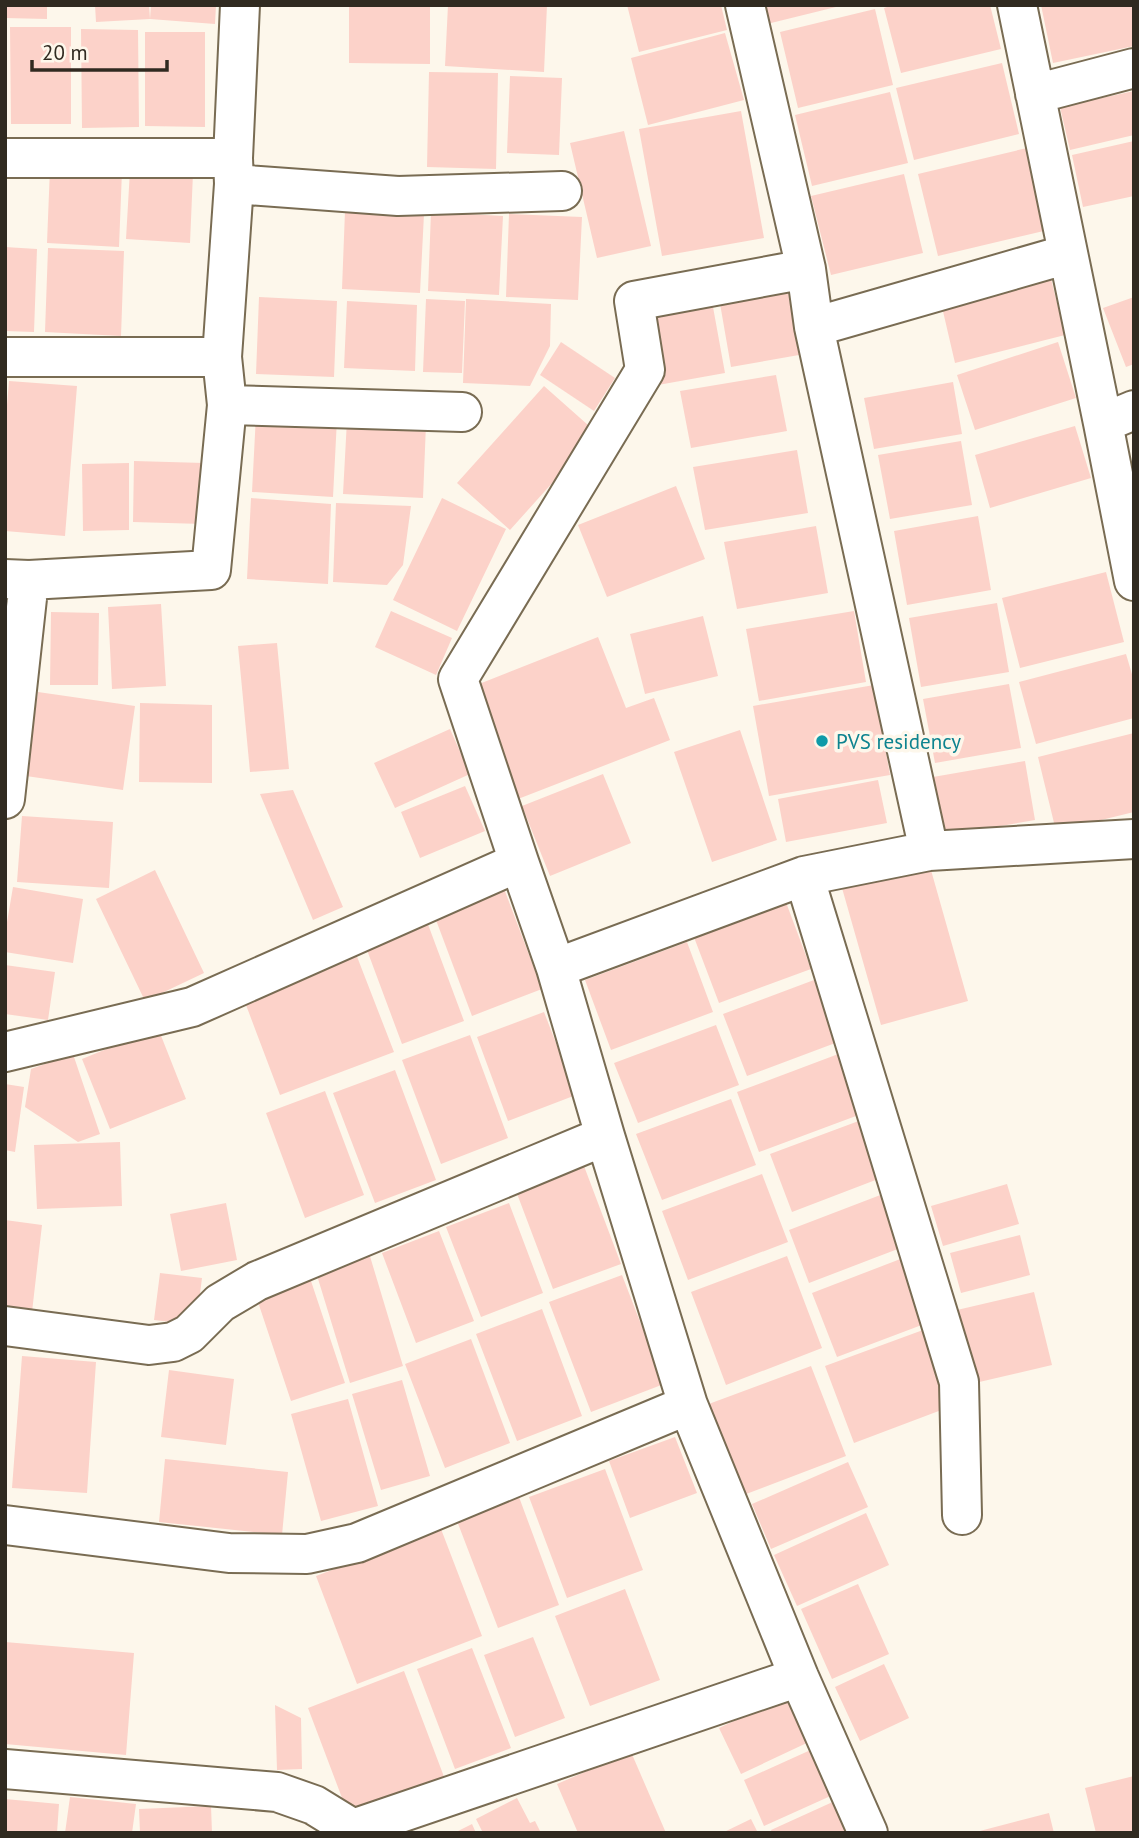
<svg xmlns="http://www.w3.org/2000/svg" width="1139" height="1838" font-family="'PT Sans',sans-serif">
<rect width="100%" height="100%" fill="#fdf7eb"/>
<!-- building -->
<path fill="#fcd2c9" d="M 5,5 L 47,5 L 47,19 L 5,18 Z
M 95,5 L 149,5 L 150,19 L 151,5 L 216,5 L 215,24 L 150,19 L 96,22 Z
M 349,5 L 430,5 L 430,64 L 349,63 Z
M 448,5 L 547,5 L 544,72 L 445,66 Z
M 627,5 L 721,5 L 727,30 L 639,52 Z
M 763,5 L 840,5 L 840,6 L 767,24 Z
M 893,5 L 990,5 L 1001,49 L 901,73 L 884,8 Z
M 1041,5 L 1134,5 L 1134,46 L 1053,63 Z
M 875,9 L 893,85 L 798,108 L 780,32 Z
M 10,27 L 71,27 L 71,124 L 11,124 Z
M 81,29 L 138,30 L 139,127 L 82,128 Z
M 145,32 L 205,32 L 205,127 L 145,126 Z
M 725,33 L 744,100 L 648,125 L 631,58 Z
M 1002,63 L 1019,134 L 914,160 L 896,88 Z
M 429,72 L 498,73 L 496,169 L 427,167 Z
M 510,76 L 562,78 L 559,155 L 507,153 Z
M 1134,91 L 1134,135 L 1070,150 L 1060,107 Z
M 890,92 L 908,163 L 812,186 L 795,115 Z
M 741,111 L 764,238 L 662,256 L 639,129 Z
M 624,131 L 651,246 L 597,258 L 570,143 Z
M 1134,141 L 1134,196 L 1083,207 L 1072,155 Z
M 1027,148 L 1048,230 L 938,256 L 918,174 Z
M 50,168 L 122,171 L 119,247 L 47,243 Z
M 130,170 L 193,173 L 190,243 L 126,239 Z
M 904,174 L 923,253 L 831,275 L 811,196 Z
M 345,211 L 424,214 L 420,293 L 342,289 Z
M 431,212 L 503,216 L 499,295 L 428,291 Z
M 509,214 L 582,217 L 578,300 L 506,297 Z
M 5,247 L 37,249 L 34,332 L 5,331 Z
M 48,248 L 124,251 L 121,336 L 45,332 Z
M 1051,279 L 1065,335 L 955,363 L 942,307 Z
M 786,280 L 799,355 L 731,367 L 718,292 Z
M 711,296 L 725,373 L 658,385 L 644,309 Z
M 259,297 L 337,301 L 334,377 L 256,374 Z
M 1134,297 L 1134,364 L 1126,367 L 1103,308 Z
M 426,299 L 465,301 L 462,373 L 423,372 Z
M 466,299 L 551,304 L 550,346 L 530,386 L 463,383 Z
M 347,301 L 417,305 L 415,371 L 344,368 Z
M 561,342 L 615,378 L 594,411 L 540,375 Z
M 1058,342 L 1076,398 L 975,430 L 957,375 Z
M 776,375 L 787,431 L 691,448 L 680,391 Z
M 9,381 L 77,386 L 65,536 L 5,531 L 5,429 Z
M 953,382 L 962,434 L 874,449 L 864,398 Z
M 544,386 L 597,433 L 510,530 L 457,483 Z
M 256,415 L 337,419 L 333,497 L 252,492 Z
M 347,420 L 426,424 L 423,498 L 343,494 Z
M 1075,426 L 1091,478 L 990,508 L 975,455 Z
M 961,441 L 972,505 L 890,519 L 878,455 Z
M 797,450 L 808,513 L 705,530 L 693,467 Z
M 134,461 L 204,463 L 203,524 L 133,522 Z
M 129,463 L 129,530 L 83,531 L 82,464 Z
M 676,486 L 705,559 L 607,597 L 578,525 Z
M 251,498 L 331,504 L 328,584 L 247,579 Z
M 442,498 L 506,529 L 457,631 L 393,600 Z
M 336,503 L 411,506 L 403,565 L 387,585 L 333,582 Z
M 978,516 L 991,590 L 907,605 L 894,531 Z
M 816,526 L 828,593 L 737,609 L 724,542 Z
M 1106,572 L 1124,642 L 1020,668 L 1002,598 Z
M 997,603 L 1009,672 L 921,687 L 909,618 Z
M 161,604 L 166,686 L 112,689 L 108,607 Z
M 391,611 L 452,638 L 436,675 L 375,647 Z
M 854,611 L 866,682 L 759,701 L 746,629 Z
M 51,612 L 99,613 L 98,685 L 50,685 Z
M 703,616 L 718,676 L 645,694 L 630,634 Z
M 598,637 L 626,708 L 654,698 L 670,740 L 518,799 L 474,686 Z
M 277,643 L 289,769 L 250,772 L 238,646 Z
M 1126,654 L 1134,681 L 1134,718 L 1036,744 L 1019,682 Z
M 1009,684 L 1021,748 L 935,763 L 923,699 Z
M 874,685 L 890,775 L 769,796 L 753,706 Z
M 38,692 L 135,706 L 123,790 L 26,776 Z
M 140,703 L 212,705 L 212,783 L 139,782 Z
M 450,729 L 470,774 L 395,808 L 374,763 Z
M 740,730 L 777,840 L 712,862 L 674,752 Z
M 1134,733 L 1134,812 L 1056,831 L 1038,757 Z
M 1025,761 L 1035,820 L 944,836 L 933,777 Z
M 603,774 L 631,843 L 550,876 L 522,806 Z
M 878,780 L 887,823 L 786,842 L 778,799 Z
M 465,786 L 485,831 L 420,858 L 401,812 Z
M 293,790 L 343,907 L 313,920 L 260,794 Z
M 22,816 L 113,822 L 109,888 L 17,882 Z
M 929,863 L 968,1001 L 881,1025 L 842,888 Z
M 155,870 L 204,973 L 145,1001 L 96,899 Z
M 503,886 L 542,989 L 472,1016 L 433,912 Z
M 13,887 L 83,899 L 73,963 L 5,952 L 5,934 Z
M 784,897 L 811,969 L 719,1003 L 692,932 Z
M 426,919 L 464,1021 L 402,1044 L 364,942 Z
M 687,942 L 713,1012 L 611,1050 L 585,980 Z
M 356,954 L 394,1052 L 280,1095 L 243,997 Z
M 5,965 L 55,972 L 48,1020 L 5,1014 Z
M 814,980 L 838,1042 L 747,1076 L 723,1014 Z
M 544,1012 L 576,1095 L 508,1121 L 477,1037 Z
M 716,1025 L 739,1085 L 638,1123 L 614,1063 Z
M 158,1028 L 186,1099 L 110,1129 L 82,1059 Z
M 470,1035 L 508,1138 L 441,1164 L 402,1060 Z
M 841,1053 L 864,1113 L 759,1152 L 737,1092 Z
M 73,1054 L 100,1134 L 78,1142 L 25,1107 L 31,1069 Z
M 395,1070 L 436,1180 L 375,1203 L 333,1093 Z
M 5,1084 L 24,1087 L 15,1152 L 5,1150 Z
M 325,1091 L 364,1195 L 305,1218 L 266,1113 Z
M 731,1099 L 756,1165 L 662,1200 L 636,1134 Z
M 864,1119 L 886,1176 L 792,1212 L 770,1154 Z
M 120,1142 L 122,1206 L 37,1209 L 34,1145 Z
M 584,1166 L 621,1264 L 553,1289 L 516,1191 Z
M 762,1174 L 788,1242 L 688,1280 L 662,1211 Z
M 1007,1184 L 1019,1224 L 943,1246 L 931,1206 Z
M 883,1194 L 903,1247 L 809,1283 L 789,1230 Z
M 226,1203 L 237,1260 L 181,1271 L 170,1214 Z
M 509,1203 L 543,1293 L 481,1317 L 446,1227 Z
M 5,1220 L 42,1225 L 32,1312 L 5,1309 Z
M 439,1231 L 474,1321 L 416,1343 L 382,1253 Z
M 1020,1235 L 1030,1275 L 961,1293 L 950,1253 Z
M 369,1253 L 403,1366 L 350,1383 L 315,1269 Z
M 787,1256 L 822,1348 L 726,1385 L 691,1292 Z
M 903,1258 L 927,1323 L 837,1357 L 812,1293 Z
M 308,1272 L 345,1383 L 291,1401 L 254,1290 Z
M 160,1273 L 202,1278 L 196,1325 L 154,1320 Z
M 622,1275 L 664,1384 L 591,1412 L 549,1302 Z
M 1034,1292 L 1052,1365 L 975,1383 L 957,1310 Z
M 542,1309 L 582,1416 L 517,1441 L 476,1334 Z
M 923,1330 L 952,1406 L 854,1443 L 825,1366 Z
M 471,1339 L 510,1443 L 445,1468 L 405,1364 Z
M 22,1356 L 96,1362 L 87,1493 L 12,1488 Z
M 811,1366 L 846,1456 L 741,1496 L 706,1405 Z
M 169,1370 L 234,1379 L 226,1445 L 161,1437 Z
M 402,1380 L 430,1476 L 381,1490 L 352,1394 Z
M 348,1399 L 378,1506 L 321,1521 L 291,1414 Z
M 675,1437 L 697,1493 L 630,1518 L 609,1461 Z
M 165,1459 L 288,1472 L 282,1535 L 159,1522 Z
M 848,1462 L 868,1507 L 771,1549 L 752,1504 Z
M 605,1469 L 643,1570 L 567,1598 L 529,1497 Z
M 519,1497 L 559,1605 L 498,1628 L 457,1521 Z
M 866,1513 L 889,1565 L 797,1606 L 774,1555 Z
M 441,1529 L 482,1636 L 357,1684 L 316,1576 Z
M 858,1584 L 889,1654 L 832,1679 L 801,1609 Z
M 625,1589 L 660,1680 L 590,1706 L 555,1616 Z
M 533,1637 L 565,1718 L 515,1737 L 484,1655 Z
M 5,1642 L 134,1653 L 126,1755 L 5,1744 Z
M 472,1648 L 511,1748 L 455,1769 L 417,1669 Z
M 884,1664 L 909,1718 L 860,1741 L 835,1687 Z
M 404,1671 L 446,1782 L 350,1819 L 308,1708 Z
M 790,1695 L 811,1741 L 741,1774 L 719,1728 Z
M 275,1705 L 301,1718 L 302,1769 L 277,1770 Z
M 815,1748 L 835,1794 L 764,1826 L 744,1780 Z
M 631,1752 L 666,1833 L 578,1833 L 557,1784 Z
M 1134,1776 L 1134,1833 L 1096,1833 L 1085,1788 Z
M 70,1797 L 136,1804 L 132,1833 L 65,1833 Z
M 517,1798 L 530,1823 L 535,1821 L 541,1833 L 483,1833 L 476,1819 Z
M 5,1799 L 59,1804 L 57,1833 L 5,1833 Z
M 837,1800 L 853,1833 L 772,1833 L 771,1830 Z
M 211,1806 L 212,1833 L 140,1833 L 139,1809 Z
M 1049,1813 L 1054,1833 L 976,1833 L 976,1832 Z
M 751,1819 L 758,1833 L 722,1833 Z
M 472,1824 L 476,1833 L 454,1833 Z"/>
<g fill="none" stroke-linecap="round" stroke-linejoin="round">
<defs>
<path id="street" d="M 745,5 L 806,269 L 814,327 L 929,851
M 1017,5 L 1103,423 L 1134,581
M 1035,94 L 1134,68
M 5,158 L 233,158
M 234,184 L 398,196 L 562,191
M 806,269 L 634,301 L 645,370 L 458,679 L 519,862 L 556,968 L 605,1136 L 688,1405 L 799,1677 L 868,1833
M 814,327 L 1068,254
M 5,357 L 222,357
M 227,405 L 462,412
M 1103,423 L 1134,410
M 5,579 L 29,580 L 211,570 L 227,405 L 222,357 L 234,184 L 233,158 L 240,5
M 5,799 L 29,580
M 804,876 L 959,1382 L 962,1515
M 556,968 L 804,876 L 929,851 L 1134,839
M 5,1052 L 192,1007 L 519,862
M 5,1326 L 149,1345 L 173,1342 L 189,1334 L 220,1303 L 257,1281 L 605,1136
M 5,1525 L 229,1553 L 307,1554 L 357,1543 L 688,1405
M 5,1769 L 277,1792 L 314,1805 L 353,1829 L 799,1677"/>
</defs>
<!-- street casing -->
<use href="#street" stroke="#796c53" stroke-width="42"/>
<!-- street -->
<use href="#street" stroke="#fff" stroke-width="38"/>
</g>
<!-- markers -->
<circle fill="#0f9aa8" stroke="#fdf7eb" stroke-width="2.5" cx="822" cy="741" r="7"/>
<g text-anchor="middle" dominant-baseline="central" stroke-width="7" stroke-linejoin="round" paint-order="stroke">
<!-- culture labels -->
<g font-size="21" fill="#0d838f" stroke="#fdf7eb" text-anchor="start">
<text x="836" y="741">PVS residency</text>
</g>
</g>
<!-- border -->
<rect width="1139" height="1838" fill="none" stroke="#302a20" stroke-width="14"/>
<!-- scale -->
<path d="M32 60v10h135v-10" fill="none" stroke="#302a20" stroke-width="3.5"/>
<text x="42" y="60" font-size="21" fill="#302a20" stroke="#fdf7eb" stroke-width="5" paint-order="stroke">20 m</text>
</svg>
